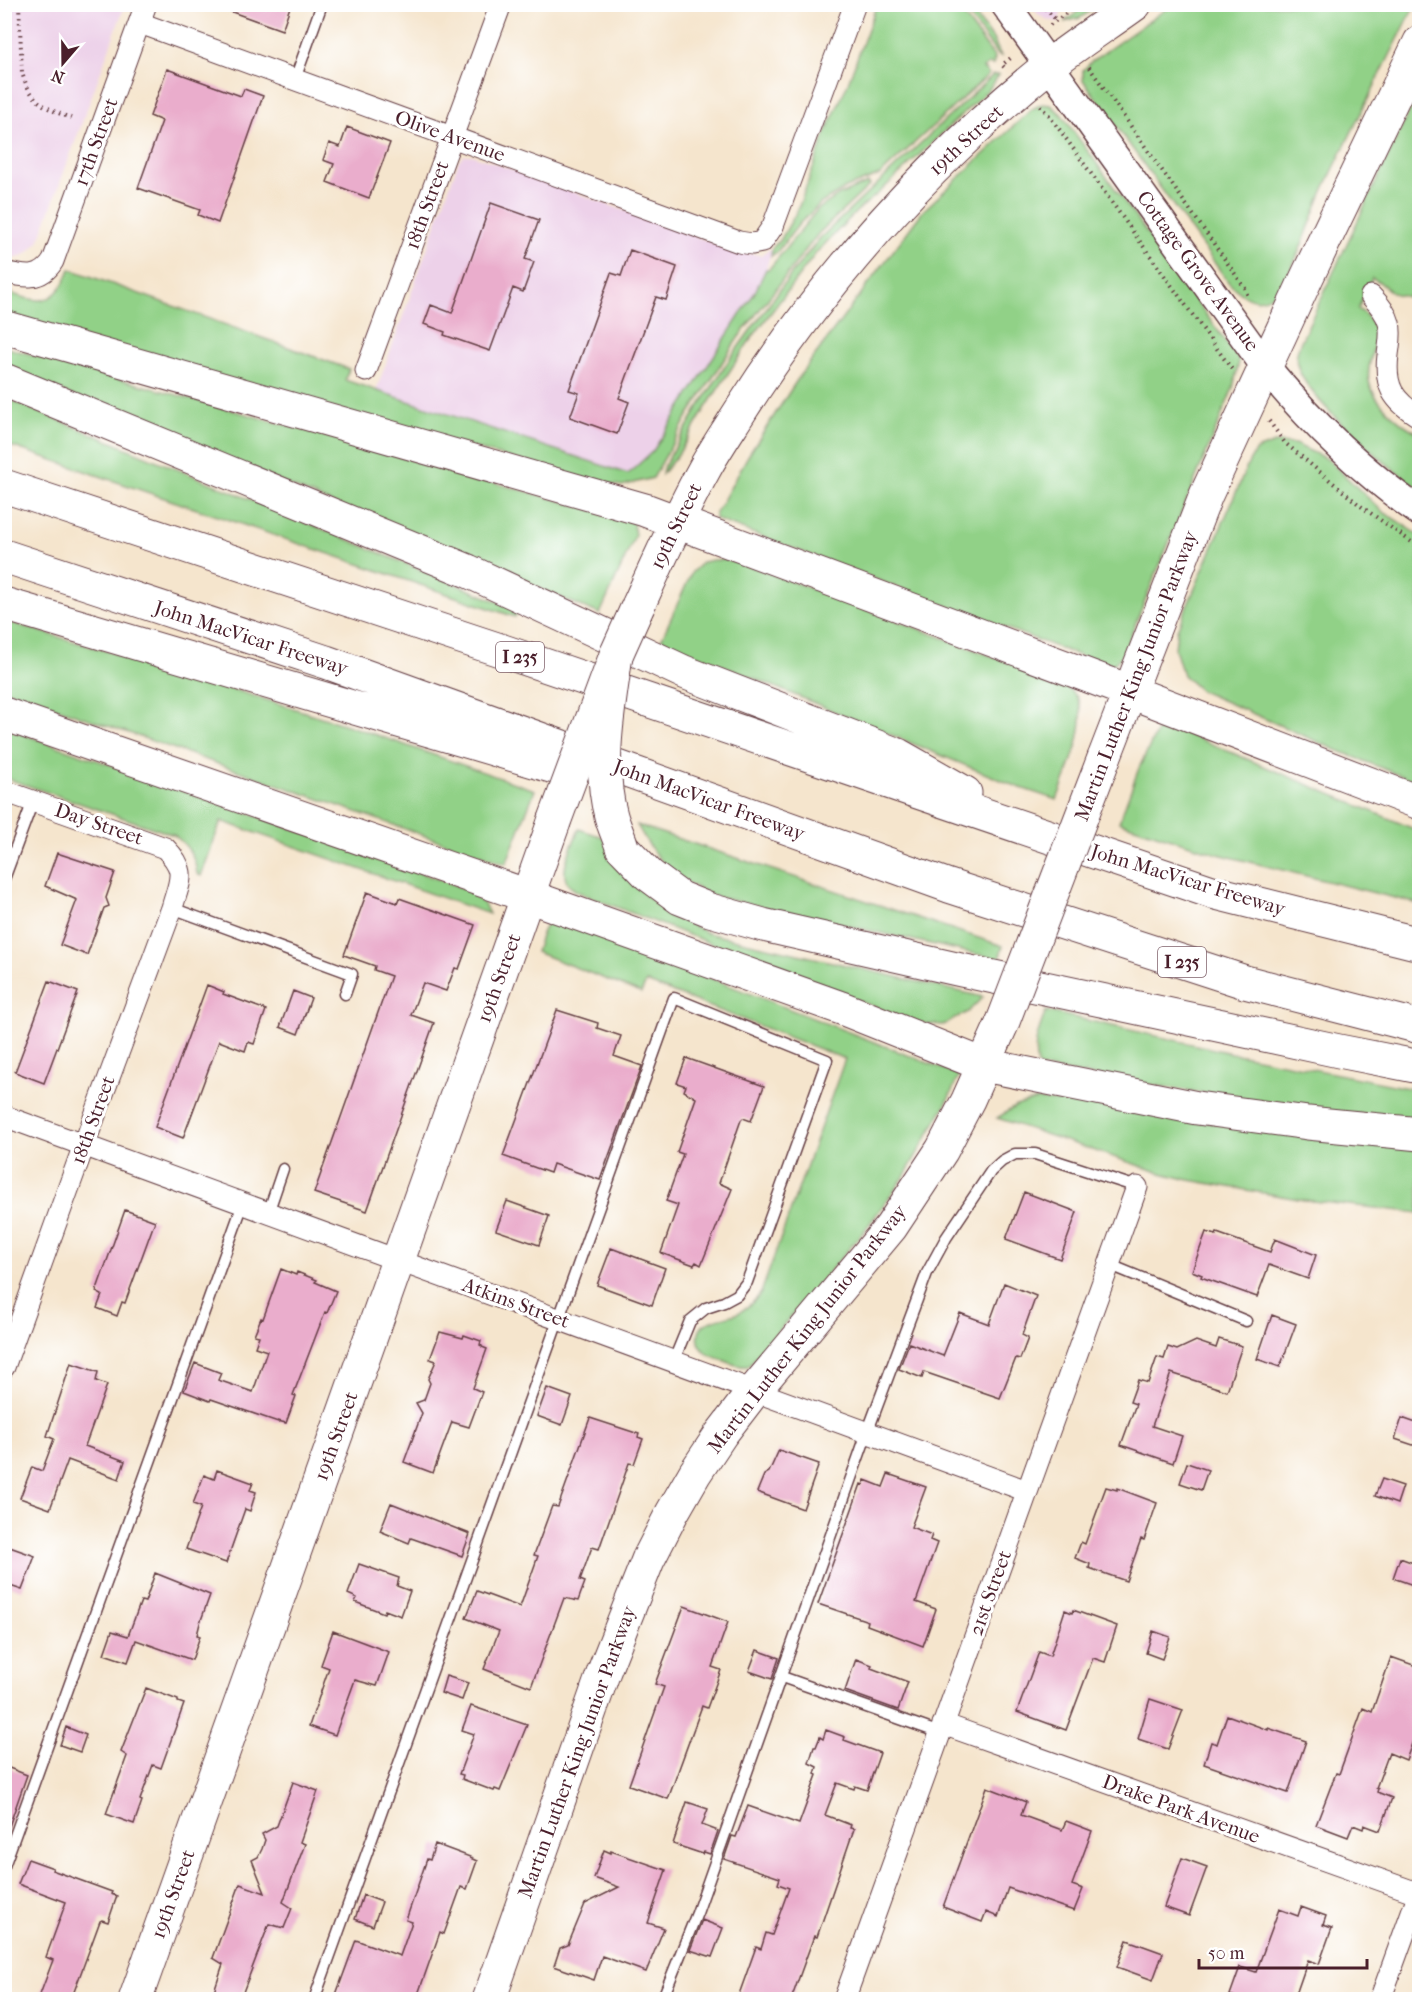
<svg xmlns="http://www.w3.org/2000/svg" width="1424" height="2004" font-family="'IM FELL French Canon',serif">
<rect width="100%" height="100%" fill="#fff"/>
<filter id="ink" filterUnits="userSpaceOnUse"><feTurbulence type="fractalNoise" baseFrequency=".0167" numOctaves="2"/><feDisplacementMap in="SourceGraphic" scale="12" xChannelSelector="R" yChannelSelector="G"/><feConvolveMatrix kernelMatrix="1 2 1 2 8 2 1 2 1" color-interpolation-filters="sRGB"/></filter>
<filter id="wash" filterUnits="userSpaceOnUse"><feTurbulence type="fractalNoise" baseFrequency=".008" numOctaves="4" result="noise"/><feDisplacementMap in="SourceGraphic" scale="24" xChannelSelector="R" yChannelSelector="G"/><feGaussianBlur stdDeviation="1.35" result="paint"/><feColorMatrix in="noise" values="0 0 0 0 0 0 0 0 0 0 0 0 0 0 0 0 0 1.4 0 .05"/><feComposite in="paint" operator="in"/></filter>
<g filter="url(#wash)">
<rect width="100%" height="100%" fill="#f5e5cd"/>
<!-- built -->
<path fill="#edd1e9" d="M 4,5 L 125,5 L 41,235 L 38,242 L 32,249 L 24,255 L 13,258 L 4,257 Z
M 1030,5 L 1070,5 L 1062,10 L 1058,22 L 1048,20 L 1039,15 Z
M 465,155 L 472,155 L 741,253 L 761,255 L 772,248 L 766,269 L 755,292 L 653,451 L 628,474 L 376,391 L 459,160 Z"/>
<!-- green -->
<path fill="#91d187" stroke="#6e7859" stroke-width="1.5" d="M 877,4 L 956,5 L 995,58 L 993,65 L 989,64 L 983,68 L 989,74 L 880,175 L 846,188 L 821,203 L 800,223 L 777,252 L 771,256 L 772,248 L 781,239 L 798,209 L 826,132 L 848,83 Z
M 961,5 L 968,5 L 993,39 L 1001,56 L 996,53 Z
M 1087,5 L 1099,5 L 1080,18 L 1064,22 Z
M 1172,5 L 1415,5 C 1385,66 1353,127 1324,189 C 1313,213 1293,276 1276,292 C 1258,308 1242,296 1229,283 L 1083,80 L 1083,70 L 1092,61 Z
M 993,75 L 999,75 L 989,89 L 881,191 L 856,212 L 817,252 L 748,343 L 705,409 L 679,453 L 662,474 L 663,468 L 697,410 L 731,357 L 792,273 L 820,238 Z
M 1419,91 L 1419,297 C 1409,297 1398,297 1389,290 C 1383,285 1380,281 1372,278 L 1358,309 C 1392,331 1364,355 1369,381 C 1373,401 1402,426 1419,433 L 1419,489 C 1390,468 1304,398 1297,364 C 1295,356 1298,348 1301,341 Z
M 1042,104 L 1051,105 L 1061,114 L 1237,357 L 1239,362 L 1233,388 L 1122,656 L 1114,664 L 1099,663 L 715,519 L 715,515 L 748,456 L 801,374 L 923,211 L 1032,109 Z
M 868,183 L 870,185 L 818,234 L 738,338 L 688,416 L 653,478 L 622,486 L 596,482 L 5,318 L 4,291 C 38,303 55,309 70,269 L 349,369 L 345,380 L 628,474 L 653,451 L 755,292 L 766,269 L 769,269 L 817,210 L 839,195 Z
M 4,347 L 633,521 L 635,536 L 600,614 L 5,368 Z
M 5,398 L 518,610 L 515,617 L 5,444 Z
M 1275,443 L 1295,444 L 1327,459 L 1382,511 L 1419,535 L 1419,783 L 1334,749 L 1201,691 L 1183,675 L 1175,649 L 1177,630 L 1249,462 L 1256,450 Z
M 713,560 L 727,560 L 756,568 L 1058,681 C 1063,685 1072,690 1076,696 C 1092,721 1066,775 1057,800 L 1018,787 L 661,640 L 692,572 L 703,562 Z
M 5,621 L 200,679 L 359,729 L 535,790 L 506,864 L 5,690 Z
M 1161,723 L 1419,831 L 1419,904 L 1218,854 L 1119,822 L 1139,768 Z
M 5,728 L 466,889 L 484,904 L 489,914 L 221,821 L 201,876 L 197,874 C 195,856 188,846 174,835 L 5,778 Z
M 637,825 L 1003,946 L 999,959 L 713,896 C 673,877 658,864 637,825 Z
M 579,829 L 603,837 C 617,866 639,892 666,911 C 678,919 694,926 707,933 L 983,997 L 968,1012 L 943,1025 L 916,1023 L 588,896 C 581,893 573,891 568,884 C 558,870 574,843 579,829 Z
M 554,920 L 568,923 L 959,1075 L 947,1102 L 904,1177 L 865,1230 L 748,1366 C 739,1368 729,1362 720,1359 C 711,1356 702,1353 699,1342 C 694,1317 725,1320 740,1312 C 748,1307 755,1301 761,1293 L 845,1059 L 646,982 L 641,993 L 536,952 C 540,941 542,924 554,920 Z
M 1046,1011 L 1227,1052 L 1419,1090 L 1419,1120 L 1304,1109 L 1038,1067 C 1031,1047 1039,1029 1046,1011 Z
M 1036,1100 L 1091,1104 L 1156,1116 L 1419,1150 L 1419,1213 L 1304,1200 L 1189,1180 L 1161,1173 L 997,1118 L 1016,1106 Z"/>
<g id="blocks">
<!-- building -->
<path fill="#eaadcc" d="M 218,4 L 291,4 L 282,30 L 218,7 Z
M 167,69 L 241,96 L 244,89 L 263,96 L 218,223 L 198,215 L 200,210 L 138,188 L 162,121 L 150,116 Z
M 347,127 L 390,143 L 369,198 L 327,182 L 334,164 L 323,160 L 329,143 L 340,147 Z
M 491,203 L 539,220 L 525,259 L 534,262 L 523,292 L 513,288 L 490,351 L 444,335 L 445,332 L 424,324 L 431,305 L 452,313 Z
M 630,250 L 677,267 L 666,300 L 656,297 L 619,398 L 629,402 L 617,434 L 570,417 L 579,393 L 569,390 L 611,273 L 621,276 Z
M 57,853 L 115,872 L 106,898 L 109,906 L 104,908 L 87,955 L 60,945 L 77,900 L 45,886 Z
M 367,892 L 397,903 L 399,898 L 475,925 L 459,969 L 455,968 L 446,991 L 423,983 L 411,1015 L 434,1023 L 367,1211 L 314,1193 L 391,976 L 374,970 L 375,966 L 344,955 Z
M 49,981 L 78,992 L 44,1083 L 15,1072 Z
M 207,985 L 224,992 L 223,994 L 266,1010 L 254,1044 L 248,1042 L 245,1051 L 219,1041 L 183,1138 L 155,1127 Z
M 293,991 L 311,998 L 298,1034 L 280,1027 Z
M 557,1010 L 598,1023 L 597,1028 L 621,1036 L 614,1056 L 642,1066 L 600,1180 L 553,1164 L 550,1173 L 503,1156 Z
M 686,1058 L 764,1086 L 751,1121 L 743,1118 L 741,1120 L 719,1183 L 732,1189 L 701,1265 L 696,1262 L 694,1265 L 661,1253 L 678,1205 L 666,1201 L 683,1154 L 677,1152 L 696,1098 L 684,1091 L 686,1086 L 677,1083 Z
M 1024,1192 L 1077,1212 L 1060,1259 L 1006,1239 Z
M 507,1201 L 549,1216 L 539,1245 L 496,1230 Z
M 125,1210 L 155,1221 L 125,1303 L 122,1302 L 117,1316 L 97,1308 L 102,1295 L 96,1292 Z
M 1206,1232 L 1216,1235 L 1217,1233 L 1270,1252 L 1275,1239 L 1316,1255 L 1308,1279 L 1269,1265 L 1257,1297 L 1201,1277 L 1202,1275 L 1192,1271 Z
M 611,1248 L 665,1268 L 652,1305 L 597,1285 Z
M 281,1269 L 296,1275 L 297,1272 L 317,1280 L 315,1282 L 336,1291 L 327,1313 L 325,1312 L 293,1395 L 296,1396 L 286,1423 L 278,1421 L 278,1422 L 211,1399 L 210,1401 L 184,1391 L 195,1363 L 221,1373 L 218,1380 L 253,1392 L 267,1351 L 255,1347 L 259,1336 L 254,1335 L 261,1318 L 263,1319 Z
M 1004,1283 L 1036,1296 L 1022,1335 L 1028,1338 L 1020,1359 L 1016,1358 L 1000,1398 L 924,1372 L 922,1378 L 899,1369 L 909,1343 L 943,1356 L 960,1313 L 989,1324 Z
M 1272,1315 L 1296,1324 L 1280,1367 L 1257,1359 Z
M 440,1332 L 463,1338 L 464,1335 L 481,1341 L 480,1345 L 482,1346 L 482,1347 L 487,1349 L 473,1388 L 482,1392 L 469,1427 L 452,1422 L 433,1473 L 404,1462 L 422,1413 L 416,1403 L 424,1400 L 430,1383 L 428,1379 L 436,1361 L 430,1359 Z
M 1219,1339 L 1242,1346 L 1227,1391 L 1171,1373 L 1152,1426 L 1182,1436 L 1173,1463 L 1121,1445 L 1136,1404 L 1130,1402 L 1138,1380 L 1148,1383 L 1157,1357 L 1164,1359 L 1168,1347 L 1177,1350 L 1196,1341 L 1216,1348 Z
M 71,1363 L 98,1372 L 96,1381 L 107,1385 L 85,1446 L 125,1461 L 119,1479 L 68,1460 L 50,1509 L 20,1498 L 32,1467 L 42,1471 L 54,1439 L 47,1436 Z
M 547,1388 L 572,1397 L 562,1425 L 537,1416 Z
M 590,1418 L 639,1434 L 638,1437 L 643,1439 L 634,1464 L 629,1463 L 599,1549 L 592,1547 L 580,1580 L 585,1582 L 578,1601 L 564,1598 L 531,1687 L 484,1669 L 499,1631 L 466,1618 L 477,1591 L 520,1607 L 538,1556 L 534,1555 L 552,1506 L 558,1507 Z
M 1402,1418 L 1419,1424 L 1419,1447 L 1395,1439 Z
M 779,1450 L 819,1464 L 803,1509 L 757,1492 L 764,1475 L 769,1472 Z
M 1187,1463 L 1208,1470 L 1201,1490 L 1180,1483 Z
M 217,1470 L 253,1483 L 250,1490 L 256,1492 L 250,1511 L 245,1509 L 226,1563 L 186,1549 L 201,1507 L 193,1504 L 204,1475 L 214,1479 Z
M 888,1474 L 926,1487 L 911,1527 L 932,1535 L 930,1540 L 937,1543 L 916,1602 L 936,1609 L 923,1646 L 867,1625 L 868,1621 L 818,1604 L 861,1484 L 863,1485 L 865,1480 L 883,1487 Z
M 1382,1479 L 1403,1486 L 1397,1504 L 1375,1496 Z
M 1106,1487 L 1117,1490 L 1117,1488 L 1157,1503 L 1144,1540 L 1141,1539 L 1126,1581 L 1089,1568 L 1090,1564 L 1075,1558 L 1081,1542 L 1085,1544 Z
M 391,1503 L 470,1534 L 462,1556 L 411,1538 L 409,1543 L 380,1531 Z
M 4,1545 L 35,1556 L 22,1590 L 4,1584 Z
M 1400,1558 L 1419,1565 L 1419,1587 L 1393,1578 Z
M 359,1564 L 399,1578 L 397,1586 L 410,1591 L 401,1616 L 385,1610 L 384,1613 L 355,1602 L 357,1598 L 348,1594 Z
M 155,1573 L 210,1595 L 200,1623 L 197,1635 L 200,1636 L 192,1660 L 136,1640 L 128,1662 L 104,1654 L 112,1631 L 128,1636 L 141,1601 L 145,1602 Z
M 684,1606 L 728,1622 L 712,1667 L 721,1670 L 707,1708 L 702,1706 L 668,1799 L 629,1785 L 664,1687 L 655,1684 Z
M 1065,1610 L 1072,1613 L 1073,1610 L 1117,1626 L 1105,1662 L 1093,1658 L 1066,1730 L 1017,1712 L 1039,1652 L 1050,1656 Z
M 333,1631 L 389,1652 L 377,1686 L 355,1680 L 335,1735 L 309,1726 L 329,1668 L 321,1665 Z
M 1153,1631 L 1170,1637 L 1162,1659 L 1146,1653 Z
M 757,1650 L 779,1658 L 772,1679 L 749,1671 Z
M 1391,1657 L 1419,1667 L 1419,1724 L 1406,1760 L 1389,1753 L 1376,1788 L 1378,1789 L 1377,1792 L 1392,1798 L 1380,1831 L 1364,1825 L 1363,1829 L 1353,1825 L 1348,1837 L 1316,1825 L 1336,1773 L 1339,1774 L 1363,1708 L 1372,1712 Z
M 856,1659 L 872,1665 L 871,1668 L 908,1682 L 898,1710 L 845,1691 Z
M 446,1676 L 468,1683 L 462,1700 L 441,1693 Z
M 146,1688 L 178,1700 L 178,1702 L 184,1704 L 161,1768 L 153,1765 L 140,1800 L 142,1801 L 134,1824 L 106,1814 L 127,1756 L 121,1752 Z
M 1150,1699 L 1183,1710 L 1168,1749 L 1138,1739 Z
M 471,1706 L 527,1725 L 500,1791 L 495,1789 L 494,1791 L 462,1779 L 463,1775 L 459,1774 L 474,1734 L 462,1730 Z
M 1227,1715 L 1268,1730 L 1268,1728 L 1306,1741 L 1288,1793 L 1204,1764 L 1211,1742 L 1217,1744 Z
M 66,1727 L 86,1735 L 80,1752 L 60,1745 Z
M 826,1730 L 845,1737 L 844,1740 L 880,1753 L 867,1790 L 855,1786 L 854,1789 L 837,1783 L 825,1815 L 851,1825 L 850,1828 L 854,1829 L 817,1937 L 814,1936 L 791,2000 L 737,2000 L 756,1947 L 761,1949 L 766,1933 L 772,1935 L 789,1888 L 778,1884 L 780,1878 L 724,1859 L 732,1836 L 736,1837 L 748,1806 L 799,1824 L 817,1775 L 815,1774 L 817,1767 L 809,1763 L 814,1747 L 816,1747 L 820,1737 L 823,1739 Z
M 4,1766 L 27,1775 L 7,1832 L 4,1831 Z
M 293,1782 L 318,1791 L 300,1842 L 305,1844 L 283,1902 L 292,1908 L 284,1928 L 269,1924 L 240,2000 L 211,2000 L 223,1964 L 213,1958 L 240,1884 L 265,1893 L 252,1860 L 258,1857 L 262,1849 L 265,1840 L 262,1834 L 277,1826 Z
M 987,1787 L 1026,1802 L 1021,1815 L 1062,1830 L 1066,1821 L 1092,1831 L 1072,1885 L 1083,1889 L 1074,1911 L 1008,1888 L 998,1917 L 986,1912 L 982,1922 L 943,1907 Z
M 687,1802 L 708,1809 L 702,1825 L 718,1831 L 710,1854 L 704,1852 L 703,1854 L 673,1844 Z
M 435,1844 L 470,1857 L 470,1858 L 477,1861 L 467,1889 L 461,1887 L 444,1934 L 440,1932 L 416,2000 L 334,2000 L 356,1940 L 400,1956 L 412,1922 L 406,1920 L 427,1859 L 430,1860 Z
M 604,1850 L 611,1853 L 611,1851 L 666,1870 L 648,1923 L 664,1928 L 646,1972 L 602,1956 L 594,1980 L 554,1966 L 560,1948 L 568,1945 L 585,1904 L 619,1887 L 594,1878 Z
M 1182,1858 L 1207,1867 L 1189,1916 L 1164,1907 Z
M 28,1859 L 53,1868 L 52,1870 L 112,1892 L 111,1894 L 117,1896 L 108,1922 L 102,1920 L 100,1921 L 71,2000 L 38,2000 L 53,1960 L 46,1957 L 66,1902 L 18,1884 Z
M 363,1895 L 382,1902 L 373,1926 L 355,1919 Z
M 1301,1907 L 1326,1916 L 1323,1925 L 1332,1928 L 1319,1964 L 1308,1960 L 1294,2000 L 1243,2000 L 1230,1995 L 1240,1967 L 1256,1972 L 1279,1909 L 1298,1916 Z
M 702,1920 L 723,1928 L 712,1957 L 690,1950 Z
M 1127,1940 L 1163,1953 L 1153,1980 L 1117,1967 Z"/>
</g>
</g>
<g filter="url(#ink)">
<use href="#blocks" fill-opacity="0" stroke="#643d43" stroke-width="1.5"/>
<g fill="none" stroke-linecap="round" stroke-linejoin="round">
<defs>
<path id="lane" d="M 295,79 L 322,4
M 4,879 L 33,801
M 172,908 L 352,974 L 345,994
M 268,1213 L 283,1169
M 1108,1264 L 1246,1321
M 782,1677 L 940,1733
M 4,1866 L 243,1204
M 314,2000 L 674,998 L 827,1060 L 747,1282 L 737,1295 L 724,1302 L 706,1308 L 690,1321 L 674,1360
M 662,2000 L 697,1913 L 867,1433 L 927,1273 L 946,1238 L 991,1171 L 1002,1161 L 1015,1154 L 1035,1154 L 1137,1187"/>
<path id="street" d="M 140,23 L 739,242 L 752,244 L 762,242 L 773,226 L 855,4
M 4,272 C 24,277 41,281 53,261 L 146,4
M 1371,296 C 1379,304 1386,312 1389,323 C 1392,334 1389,345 1388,355 C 1384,386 1393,401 1420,417
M 366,371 L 501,4
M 4,791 L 165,848 C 188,871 180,879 172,908 L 84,1145 L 4,1367
M 4,1116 L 1027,1491
M 943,1724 L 1420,1894
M 844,2000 L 1137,1187
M 1380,2000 L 1420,1890"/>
<path id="secondary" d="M 1005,4 L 1265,366 C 1310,421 1361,471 1420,512"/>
<path id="primary" d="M 638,606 C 659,560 680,513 705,468 C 716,448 729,429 741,410 C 823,281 927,164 1047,67 C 1075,45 1106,25 1135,4
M 1104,758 L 1206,495 L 1307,277 L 1420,42
M 135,2000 L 554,822
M 489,2000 L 604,1671 L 648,1560 L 672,1513 L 695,1473 L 721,1434 L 754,1391 L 891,1227 L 942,1150 L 968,1100 L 1002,1024"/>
<path id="highway" d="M 4,327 L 645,510 L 1102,681 L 1420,803
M 4,380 L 468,571 L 684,672 L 898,755 L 965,793
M 4,486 L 503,651 L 1212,892 L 1420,944
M 4,556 L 326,662 L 949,886 L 1245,982 L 1420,1027
M 4,604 L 571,772
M 4,714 L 528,896 L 844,1009 L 984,1065 L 1197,1108 L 1308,1123 L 1420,1134
M 622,847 L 649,875 L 680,898 L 710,910 L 763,925 L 961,970 L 1339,1051 L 1420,1067"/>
</defs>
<!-- lane casing -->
<use href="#lane" stroke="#643d43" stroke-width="13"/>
<!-- street casing -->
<use href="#street" stroke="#643d43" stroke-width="23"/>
<!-- secondary casing -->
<use href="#secondary" stroke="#643d43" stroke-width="31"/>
<!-- primary casing -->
<use href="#primary" stroke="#643d43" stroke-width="35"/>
<!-- highway casing -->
<use href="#highway" stroke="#643d43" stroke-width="35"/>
<!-- path -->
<path stroke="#643d43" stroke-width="4" stroke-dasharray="1.5 4.5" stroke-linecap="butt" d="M 19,4 L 22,73 C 31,101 44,108 71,118
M 1041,4 L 1057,21
M 1050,25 L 1079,4
M 1004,67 L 1002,65 L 1012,57
M 1089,67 L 1245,288 L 1248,297
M 1040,106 L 1049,115 L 1233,371
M 1269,421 L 1285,443 L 1362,507 L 1420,548"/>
<!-- lane -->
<use href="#lane" stroke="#fff" stroke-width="10"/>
<!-- street -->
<use href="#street" stroke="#fff" stroke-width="21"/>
<!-- secondary -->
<use href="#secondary" stroke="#fff" stroke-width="28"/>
<!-- primary -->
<use href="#primary" stroke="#fff" stroke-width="33"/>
<!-- highway -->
<use href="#highway" stroke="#fff" stroke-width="33"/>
<defs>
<path id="primary-bridge" d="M 554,822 L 616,655 L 638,606
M 1002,1024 L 1104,758"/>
<path id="highway-bridge" d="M 616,655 C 609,706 597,766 611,816 C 614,827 619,837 622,847"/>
</defs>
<!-- primary-bridge casing -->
<use href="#primary-bridge" stroke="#643d43" stroke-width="35" stroke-linecap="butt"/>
<!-- highway-bridge casing -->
<use href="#highway-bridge" stroke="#643d43" stroke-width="35" stroke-linecap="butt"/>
<!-- primary-bridge -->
<use href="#primary-bridge" stroke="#fff" stroke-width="33"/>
<!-- highway-bridge -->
<use href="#highway-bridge" stroke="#fff" stroke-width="33"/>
</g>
</g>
<g text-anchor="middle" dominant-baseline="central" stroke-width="6" stroke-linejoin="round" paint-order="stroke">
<!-- shield labels -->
<g fill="#fff" stroke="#80626b" stroke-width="1.5">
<rect x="496" y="642" width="48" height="30" rx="4.5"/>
<rect x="1158" y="947" width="48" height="30" rx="4.5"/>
</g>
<g font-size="18" font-weight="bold" fill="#4a1f2b">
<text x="520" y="657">I 235</text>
<text x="1182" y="962">I 235</text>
</g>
<!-- street labels -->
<g font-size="20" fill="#4a1f2b" stroke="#fff">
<text transform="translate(450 136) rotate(20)">Olive Avenue</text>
<text transform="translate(966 140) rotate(-43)">19th Street</text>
<text transform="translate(96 142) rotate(-70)">17th Street</text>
<text transform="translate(427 205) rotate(-70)">18th Street</text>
<text transform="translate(1198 271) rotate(54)">Cottage Grove Avenue</text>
<text transform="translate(676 526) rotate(-64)">19th Street</text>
<text transform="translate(251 638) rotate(18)">John MacVicar Freeway</text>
<text transform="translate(1136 676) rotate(-69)">Martin Luther King Junior Parkway</text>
<text transform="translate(709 800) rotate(20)">John MacVicar Freeway</text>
<text transform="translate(99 824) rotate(19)">Day Street</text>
<text transform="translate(1188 880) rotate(17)">John MacVicar Freeway</text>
<text transform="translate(499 978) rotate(-70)">19th Street</text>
<text transform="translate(93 1120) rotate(-70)">18th Street</text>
<text transform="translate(516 1303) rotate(20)">Atkins Street</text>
<text transform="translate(807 1329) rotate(-52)">Martin Luther King Junior Parkway</text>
<text transform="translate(336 1436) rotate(-70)">19th Street</text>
<text transform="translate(990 1593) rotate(-70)">21st Street</text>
<text transform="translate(577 1752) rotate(-70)">Martin Luther King Junior Parkway</text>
<text transform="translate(1181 1809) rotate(20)">Drake Park Avenue</text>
<text transform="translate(173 1894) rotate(-70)">19th Street</text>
</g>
</g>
<!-- margin -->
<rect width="1424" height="2004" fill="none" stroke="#fff" stroke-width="24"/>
<!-- north arrow -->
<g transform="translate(63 63) rotate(200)" stroke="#ffffff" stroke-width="4.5" paint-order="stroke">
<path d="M0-4.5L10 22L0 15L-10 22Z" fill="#4a1f2b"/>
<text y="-9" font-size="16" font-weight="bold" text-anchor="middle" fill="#4a1f2b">N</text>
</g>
<!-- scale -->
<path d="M1199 1959v9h168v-9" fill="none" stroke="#4a1f2b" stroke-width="3"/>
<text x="1208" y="1959" font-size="18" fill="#4a1f2b" stroke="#ffffff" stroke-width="4.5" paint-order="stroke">50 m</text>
</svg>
